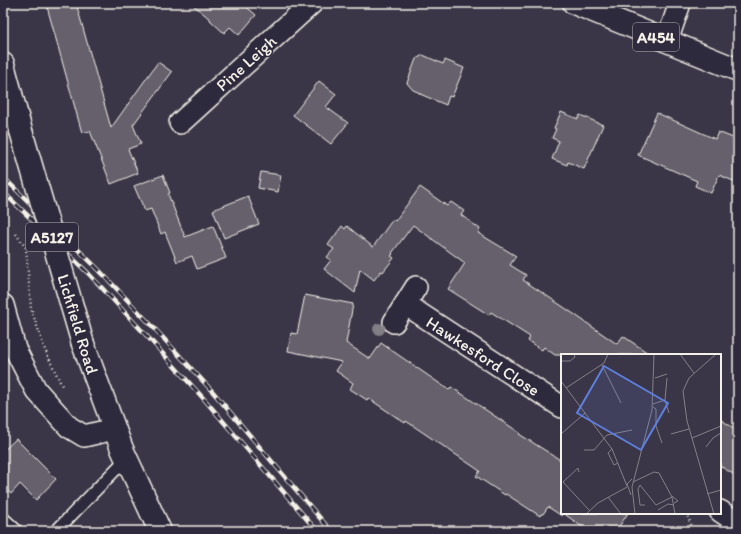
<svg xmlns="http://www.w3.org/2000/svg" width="741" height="534" font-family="Itim,sans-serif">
<rect width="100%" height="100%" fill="#3b3647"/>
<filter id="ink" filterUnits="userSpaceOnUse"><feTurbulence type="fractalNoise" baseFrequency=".025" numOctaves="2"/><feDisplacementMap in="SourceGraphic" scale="8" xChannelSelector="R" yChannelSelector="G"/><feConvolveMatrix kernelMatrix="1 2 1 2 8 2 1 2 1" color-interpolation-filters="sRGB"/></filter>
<g filter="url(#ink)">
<!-- building -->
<path fill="#65616c" stroke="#f4f1e8" d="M 46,3 L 76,3 L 111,128 L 158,62 L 172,72 L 133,125 L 141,144 L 128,149 L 138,173 L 111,184 L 90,131 L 82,133 Z
M 191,3 L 242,3 L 256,15 L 239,35 L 230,27 L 224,33 L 210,20 L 211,20 Z
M 423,55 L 443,64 L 445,60 L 464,68 L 452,97 L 449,96 L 446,105 L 420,94 L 420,93 L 413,90 L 407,83 L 416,59 Z
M 319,81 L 336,94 L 326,107 L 348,123 L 331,144 L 293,115 Z
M 561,112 L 578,119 L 580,115 L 603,125 L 584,169 L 568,162 L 567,165 L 552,159 L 559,141 L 552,138 L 556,129 L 554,128 Z
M 657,113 L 715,139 L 718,132 L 738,140 L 738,183 L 719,175 L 711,193 L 695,186 L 697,181 L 638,155 Z
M 261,172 L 281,175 L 278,192 L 258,188 Z
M 163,175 L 170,193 L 168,194 L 185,237 L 213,226 L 226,258 L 197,269 L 192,256 L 177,262 L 165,232 L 161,234 L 151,209 L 145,211 L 134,186 Z
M 420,187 L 447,206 L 451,202 L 464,211 L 461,215 L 480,229 L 478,233 L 516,256 L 510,265 L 526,275 L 523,280 L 568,310 L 617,344 L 623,336 L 651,355 L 555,355 L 544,347 L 542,350 L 528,341 L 530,337 L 491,312 L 489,315 L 448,289 L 465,263 L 413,225 L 392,253 L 393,254 L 391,256 L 394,258 L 383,272 L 381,271 L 374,280 L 360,269 L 355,293 L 324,269 L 331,260 L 327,257 L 334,249 L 328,245 L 342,226 L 345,229 L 347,226 L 373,247 L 393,219 L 395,221 Z
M 248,196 L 259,224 L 224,238 L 213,210 Z
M 305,295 L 353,304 L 346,343 L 370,359 L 381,343 L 449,390 L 451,387 L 462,394 L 520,433 L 519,434 L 562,461 L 562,516 L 548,507 L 543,514 L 541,514 L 540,516 L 506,494 L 505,495 L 476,476 L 480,471 L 446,448 L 406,421 L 405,423 L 368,398 L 367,400 L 350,389 L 353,383 L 336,371 L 342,362 L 288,351 L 291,333 L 297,334 Z
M 720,419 L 738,431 L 738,477 L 720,466 Z
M 16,439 L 56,479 L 36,500 L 20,484 L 11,494 L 3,486 L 3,451 Z
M 563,513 L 628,513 L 616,531 L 588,531 Z"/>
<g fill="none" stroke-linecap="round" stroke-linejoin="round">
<defs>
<path id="lane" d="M 3,518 L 17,531
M 56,531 L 126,459"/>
<path id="street" d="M 667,41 L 680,3
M 180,123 L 312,3
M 405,304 L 562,407
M 3,305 L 15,349 L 36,390 L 69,427 L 84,436 L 114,429
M 394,322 L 416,287
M 720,511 L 738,523"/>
<path id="primary" d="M 574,3 L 738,70
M 3,64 L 21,131
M 83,344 L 122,449 L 160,531"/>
</defs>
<!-- lane casing -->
<use href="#lane" stroke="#f4f1e8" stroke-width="14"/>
<!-- street casing -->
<use href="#street" stroke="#f4f1e8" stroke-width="24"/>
<!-- primary casing -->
<use href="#primary" stroke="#f4f1e8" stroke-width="25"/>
<!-- path -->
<path stroke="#f4f1e8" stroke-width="2.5" stroke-dasharray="1 3" stroke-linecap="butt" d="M 16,234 L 26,248 L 31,308 L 45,350 L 62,386
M 686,513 L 694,531"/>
<!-- lane -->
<use href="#lane" stroke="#2f2a3d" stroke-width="11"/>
<!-- street -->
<use href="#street" stroke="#2f2a3d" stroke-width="21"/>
<!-- primary -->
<use href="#primary" stroke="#2f2a3d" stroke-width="22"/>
<defs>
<path id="rail" d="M 3,177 L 96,267 L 154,328 L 213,392 L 331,531
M 3,192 L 88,273 L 145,334 L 204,399 L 317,531"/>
</defs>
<!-- rail casing -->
<use href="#rail" stroke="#f4f1e8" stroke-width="4.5"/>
<!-- rail -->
<use href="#rail" stroke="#2f2a3d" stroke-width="3" stroke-dasharray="9" stroke-linecap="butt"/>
<defs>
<path id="primary-bridge" d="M 21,131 L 83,344"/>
</defs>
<!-- primary-bridge casing -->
<use href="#primary-bridge" stroke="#f4f1e8" stroke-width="25" stroke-linecap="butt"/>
<!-- primary-bridge -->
<use href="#primary-bridge" stroke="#2f2a3d" stroke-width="22"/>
</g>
<!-- trees -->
<circle fill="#827e85" cx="379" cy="329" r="6"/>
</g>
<g text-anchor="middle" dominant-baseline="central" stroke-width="3" stroke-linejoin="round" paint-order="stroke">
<!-- shield labels -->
<g fill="#2f2a3d" stroke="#b9b5b5" stroke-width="1">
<rect x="633" y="23" width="46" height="28" rx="3"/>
<rect x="26" y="223" width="52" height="28" rx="3"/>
</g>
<g font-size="16" font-weight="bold" fill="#f4f1e8">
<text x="656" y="37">A454</text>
<text x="52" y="237">A5127</text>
</g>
<!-- street labels -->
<g font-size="17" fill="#f4f1e8" stroke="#2f2a3d">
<text transform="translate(246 63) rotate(-42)">Pine Leigh</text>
<text transform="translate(78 324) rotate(73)">Lichfield Road</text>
<text transform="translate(483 356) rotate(33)">Hawkesford Close</text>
</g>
</g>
<!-- overview -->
<g transform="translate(561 354)">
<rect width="160" height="160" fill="#3b3647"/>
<path fill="none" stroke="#858187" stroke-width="1" d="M 119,0 L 133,19M 0,7 L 9,7 L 14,3 L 13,0M 41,11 L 60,49M 94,24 L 106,20M 106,24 L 104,46 L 108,59M 0,27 L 51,95 L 66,132M 5,34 L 43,9 L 47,0M 92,50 L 104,46M 92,53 L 95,55 L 95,72 L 101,89M 0,80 L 24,59M 110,80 L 128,75M 131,84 L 160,72M 145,93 L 152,84 L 160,79M 51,95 L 47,99 L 53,111 L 57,109M 23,96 L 33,96 L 46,81 L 71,76M 18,118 L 17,114 L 2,128 L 28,156M 72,128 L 93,118 L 98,119 L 111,143 L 114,160M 146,140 L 160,136M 70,141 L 66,130 L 71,125M 111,142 L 117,147 L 113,149M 47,143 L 60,160M 84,151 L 79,151 L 77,135 L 79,131 L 95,151 L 111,143M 97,156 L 107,150 L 113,151M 25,160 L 37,149 L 66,133M 74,160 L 71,133 L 91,56 L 93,0M 153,160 L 126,67 L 122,37 L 128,24 L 155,0"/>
<path fill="#5e7fdd" fill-opacity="0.15" stroke="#5e7fdd" stroke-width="2" d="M 43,12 L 107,49 L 80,96 L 16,59 Z"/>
<rect width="160" height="160" fill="none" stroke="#f4f1e8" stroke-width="2"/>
</g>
<!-- margin -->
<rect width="741" height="534" fill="none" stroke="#2f2a3d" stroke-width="16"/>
<rect x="8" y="8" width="725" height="518" fill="none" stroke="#f4f1e8" stroke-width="1.5" filter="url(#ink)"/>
</svg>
